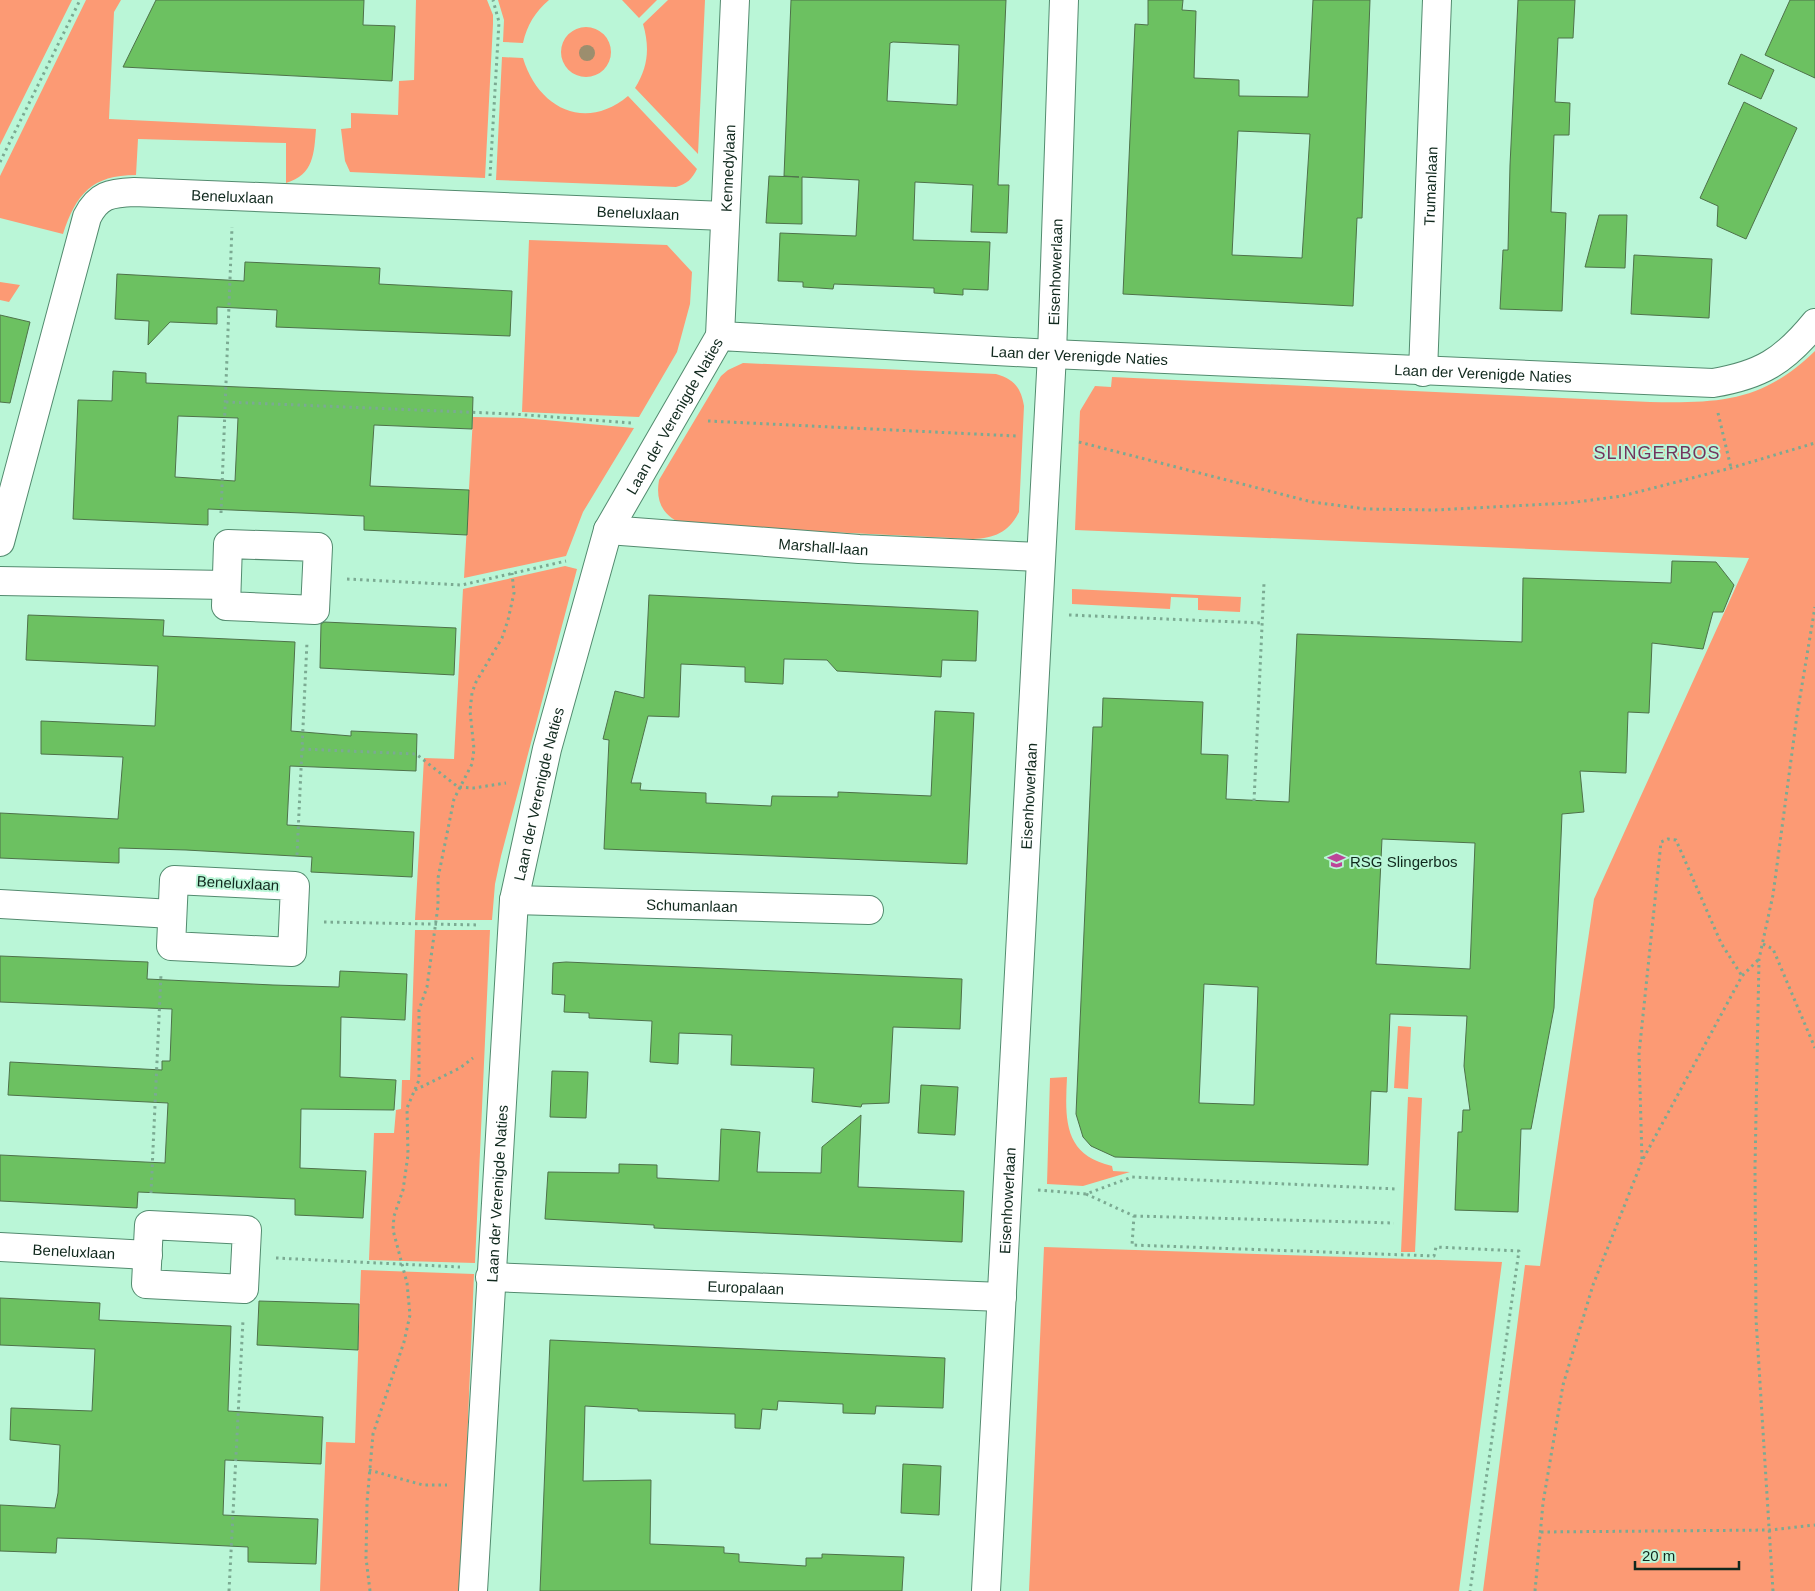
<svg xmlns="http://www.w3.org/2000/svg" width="1815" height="1591" font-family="Helvetica,sans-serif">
<rect width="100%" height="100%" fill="#baf6d7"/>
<!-- green -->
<path fill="#fc9a74" d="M 0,0 L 72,0 L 0,145 Z
M 86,0 L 121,0 L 114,12 L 109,119 L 316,129 C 314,153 314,175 286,183 L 286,143 L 138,139 L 136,175 C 92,175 76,194 63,234 L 0,218 L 0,176 Z
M 416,0 L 487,0 L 493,15 L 493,24 L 485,178 L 350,172 L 345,161 L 341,129 L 351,128 L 351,113 L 398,115 L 399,81 L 414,80 Z
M 498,0 L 549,0 C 535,12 527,25 523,43 L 503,42 L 504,20 Z
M 622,0 L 657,0 L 639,18 Z
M 668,0 L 705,0 L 698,154 L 635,88 C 648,67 650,48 643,24 Z
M561 52a25 25 0 1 1 50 0a25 25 0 1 1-50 0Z
M 502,57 L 523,58 C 538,108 585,132 628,96 L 697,169 C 692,179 687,184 676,187 L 496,180 Z
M 529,240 L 667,245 L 692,272 L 690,304 L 677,352 L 639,417 L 522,412 Z
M 0,282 L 20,285 L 9,302 L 0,300 Z
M 1815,351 L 1815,1591 L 1483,1591 L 1525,1265 L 1540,1266 L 1594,899 L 1749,558 L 1075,530 L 1080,411 L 1095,386 L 1111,387 L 1112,377 L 1650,402 C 1721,403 1762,402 1815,351 Z
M 743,363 L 996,374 C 1014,379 1021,388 1024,406 L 1019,512 C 1009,532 995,538 973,539 L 685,525 C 664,517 655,503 659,480 L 721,376 L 728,370 Z
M 473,417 L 523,418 L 634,428 L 583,512 L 566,556 L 464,578 Z
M 565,566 L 577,569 L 501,856 L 495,884 L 492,920 L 415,920 L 424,758 L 454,759 L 463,589 Z
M 1072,589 L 1241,597 L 1240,612 L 1198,610 L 1198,598 L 1171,597 L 1170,609 L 1072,604 Z
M 415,930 L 490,930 L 475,1263 L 369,1260 L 374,1133 L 394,1133 L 396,1110 L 401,1109 L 402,1080 L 410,1080 Z
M 1398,1026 L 1411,1027 L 1408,1089 L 1394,1088 Z
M 1067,1077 C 1065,1119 1063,1155 1112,1166 L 1113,1171 L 1130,1172 L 1083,1186 L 1047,1184 L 1050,1078 Z
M 1408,1097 L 1422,1098 L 1415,1252 L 1401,1252 Z
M 1044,1247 L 1502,1262 L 1459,1591 L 1029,1591 Z
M 361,1270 L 474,1274 L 461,1591 L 320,1591 L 326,1442 L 355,1443 Z"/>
<!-- building -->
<path fill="#6cc161" stroke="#4e724a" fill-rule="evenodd" d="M 156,0 L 364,0 L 363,25 L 395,26 L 392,81 L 123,67 Z
M 791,0 L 1006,0 L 998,185 L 1009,185 L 1007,233 L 971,232 L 973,185 L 915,182 L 913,240 L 990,242 L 988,290 L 963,289 L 963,295 L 934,293 L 934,288 L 834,284 L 833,289 L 819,288 L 803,287 L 803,282 L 778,281 L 780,233 L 856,236 L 859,180 L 802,177 L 802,224 L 766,223 L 769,176 L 799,177 L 784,176 ZM 893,42 L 959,45 L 957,105 L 887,101 L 890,43 Z
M 1148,0 L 1183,0 L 1182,10 L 1196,11 L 1194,78 L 1239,80 L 1239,96 L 1308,97 L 1313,0 L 1370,0 L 1362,218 L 1357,218 L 1353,306 L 1123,294 L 1135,24 L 1148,25 ZM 1238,131 L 1310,134 L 1302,258 L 1232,255 Z
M 1518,0 L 1575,0 L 1573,38 L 1558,38 L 1555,102 L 1570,103 L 1569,135 L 1554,135 L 1551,212 L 1566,213 L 1562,311 L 1500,309 L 1503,250 L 1508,250 L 1510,165 Z
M 1790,0 L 1815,0 L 1815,78 L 1765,55 Z
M 1741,54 L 1774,70 L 1761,99 L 1728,84 Z
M 1744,102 L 1797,128 L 1746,239 L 1717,226 L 1718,206 L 1700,198 Z
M 1599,215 L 1627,215 L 1625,268 L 1585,267 Z
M 1634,255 L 1712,259 L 1709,318 L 1631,314 Z
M 245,262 L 380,268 L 379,284 L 512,291 L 510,336 L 276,327 L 277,310 L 217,307 L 217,324 L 170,322 L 148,345 L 149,321 L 115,319 L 117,274 L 244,281 Z
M 0,315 L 30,322 L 10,403 L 0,402 Z
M 113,371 L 146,373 L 146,383 L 473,397 L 472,429 L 374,425 L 370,486 L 469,490 L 467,535 L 364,530 L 364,516 L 302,513 L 208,509 L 208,525 L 73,519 L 78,400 L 112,401 ZM 178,416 L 238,418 L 235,481 L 175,477 Z
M 1672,561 L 1716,562 L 1734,585 L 1723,612 L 1713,612 L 1703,649 L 1652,643 L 1649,713 L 1628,712 L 1626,773 L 1580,771 L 1584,812 L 1562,814 L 1554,1008 L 1531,1129 L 1521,1129 L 1518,1212 L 1455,1210 L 1458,1132 L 1462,1132 L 1463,1110 L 1470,1110 L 1464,1066 L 1467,1016 L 1390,1014 L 1387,1092 L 1371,1091 L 1368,1165 L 1115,1157 L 1091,1146 L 1083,1137 L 1076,1114 L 1093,727 L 1102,727 L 1103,698 L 1203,702 L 1201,754 L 1228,755 L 1226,799 L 1289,802 L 1297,634 L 1522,642 L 1523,578 L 1671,583 ZM 1382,839 L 1475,843 L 1470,969 L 1376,964 ZM 1204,984 L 1258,987 L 1254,1105 L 1199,1103 Z
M 649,595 L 978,611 L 976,661 L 942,660 L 941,677 L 837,671 L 827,660 L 784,659 L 783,684 L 745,682 L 745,667 L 681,664 L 679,717 L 648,716 L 631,783 L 641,783 L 640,790 L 706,793 L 706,803 L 771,806 L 772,796 L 838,797 L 838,792 L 931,796 L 935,711 L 974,713 L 967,864 L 604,849 L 609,740 L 603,739 L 615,691 L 644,698 Z
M 28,615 L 164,620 L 163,636 L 295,642 L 291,731 L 351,736 L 351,731 L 417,734 L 416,771 L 290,766 L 287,825 L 414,832 L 412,877 L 311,872 L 312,857 L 186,850 L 119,848 L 119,863 L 0,858 L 0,813 L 118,819 L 123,757 L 41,754 L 41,721 L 155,726 L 158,666 L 26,660 Z
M 324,622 L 456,628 L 454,675 L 320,668 L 321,624 Z
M 0,956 L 148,962 L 147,979 L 273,985 L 339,987 L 340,971 L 407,974 L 405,1020 L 341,1017 L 340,1077 L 396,1080 L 394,1110 L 301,1109 L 300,1168 L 366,1171 L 363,1218 L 295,1215 L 295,1199 L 138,1192 L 137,1208 L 0,1201 L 0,1155 L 165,1163 L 168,1103 L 8,1095 L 10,1062 L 162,1070 L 162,1061 L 170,1061 L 172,1009 L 0,1002 Z
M 566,962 L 962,979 L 960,1029 L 893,1027 L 889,1103 L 862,1104 L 861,1107 L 812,1102 L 814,1068 L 731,1065 L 732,1035 L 679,1033 L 678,1064 L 650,1062 L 652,1021 L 589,1018 L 589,1013 L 564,1012 L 565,995 L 552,994 L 553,963 Z
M 552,1071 L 588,1072 L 586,1118 L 550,1117 Z
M 921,1085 L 958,1087 L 955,1135 L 918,1133 Z
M 861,1115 L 858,1187 L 964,1191 L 962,1242 L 654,1228 L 654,1225 L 545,1219 L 548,1172 L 619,1173 L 619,1164 L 657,1165 L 657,1178 L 719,1181 L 721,1129 L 760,1132 L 757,1172 L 821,1173 L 822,1147 Z
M 0,1298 L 100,1303 L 99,1320 L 231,1326 L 228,1411 L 323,1417 L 321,1464 L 225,1460 L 223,1515 L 318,1519 L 316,1564 L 248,1562 L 248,1547 L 89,1539 L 57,1538 L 56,1553 L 0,1551 L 0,1505 L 55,1508 L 58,1493 L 60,1445 L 10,1440 L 11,1408 L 92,1411 L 95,1349 L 0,1345 Z
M 259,1301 L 359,1304 L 358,1350 L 257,1345 Z
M 550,1340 L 945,1358 L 943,1408 L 876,1406 L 875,1414 L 843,1413 L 843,1404 L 778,1401 L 777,1410 L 762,1409 L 760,1429 L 735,1428 L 735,1414 L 638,1411 L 638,1409 L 585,1406 L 583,1481 L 651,1480 L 650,1544 L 724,1547 L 724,1553 L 739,1554 L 739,1562 L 806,1566 L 806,1558 L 822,1558 L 822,1554 L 904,1557 L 902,1591 L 540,1591 Z
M 903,1464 L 941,1466 L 939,1515 L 901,1513 Z"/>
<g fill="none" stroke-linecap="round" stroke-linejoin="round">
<defs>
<g id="minor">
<path id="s1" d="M 720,336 L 735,0"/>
<path id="s2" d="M 1423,372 L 1437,0"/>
<path id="s3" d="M 608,530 L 859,549 L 1041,557"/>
<path id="s4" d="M 0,542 L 87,217 C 98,195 110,193 134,192 L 725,216"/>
<path d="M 228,544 L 318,547 L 315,610 L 226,606 Z"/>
<path d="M 0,581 L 226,585"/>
<path d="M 174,880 L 295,886 L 292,952 L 171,946 Z"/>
<path id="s5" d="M 514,900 L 869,910"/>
<path d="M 0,904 L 172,914"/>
<path d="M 149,1225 L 247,1230 L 244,1289 L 146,1284 Z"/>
<path id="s6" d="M 0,1247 L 148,1255"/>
<path id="s7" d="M 490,1277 L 1002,1297"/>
<path id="s8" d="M 473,1591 L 514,900 L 547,749 L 608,530 L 720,336 L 1052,354 L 1713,383 C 1761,375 1784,361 1815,323"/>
<path id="s9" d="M 986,1591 L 1052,354 L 1064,0"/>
</g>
</defs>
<!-- minor casing -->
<use href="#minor" stroke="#538b6f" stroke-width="30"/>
<!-- path -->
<path stroke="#7baa92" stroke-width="3" stroke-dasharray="2.5 4" stroke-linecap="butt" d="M 0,162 L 80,0
M 490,176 L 499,22 L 493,0
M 226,402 L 513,414 L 632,423
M 1718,413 L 1731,468
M 708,421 L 1016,436
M 1079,442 L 1312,502 L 1366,509 L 1435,510 L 1569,503 L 1622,496 L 1731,468 L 1815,443
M 221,513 L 232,227
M 347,579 L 462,585 L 566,561
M 1069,615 L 1262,623
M 302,749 L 416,754 L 458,787 L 474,788 L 506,783
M 1254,801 L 1264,583
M 297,855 L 307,642
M 324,922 L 480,925
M 1763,944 L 1773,949 L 1815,1048
M 415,1090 L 460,1068 L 473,1058
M 1642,1159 L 1639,1054 L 1661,842 L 1668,839 L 1676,840 L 1721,943 L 1742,976
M 1038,1190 L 1086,1194 L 1132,1177 L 1397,1189
M 151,1193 L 161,974
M 1086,1194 L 1134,1216 L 1132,1245 L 1434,1256 L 1436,1247 L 1519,1251 L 1470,1591
M 1134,1216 L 1394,1223
M 276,1258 L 460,1267
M 369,1470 L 423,1485 L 447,1485
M 1541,1532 L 1770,1530 L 1815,1525
M 229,1591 L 243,1320
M 370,1591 L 366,1558 L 367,1502 L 373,1434 L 404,1342 L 410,1315 L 407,1283 L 393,1230 L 394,1216 L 403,1190 L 408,1155 L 407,1108 L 419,1080 L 419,1010 L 427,987 L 438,906 L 438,878 L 454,799 L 472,764 L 474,749 L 470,711 L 472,693 L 476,682 L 502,638 L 508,620 L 514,593 L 512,573
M 1535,1591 L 1543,1503 L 1563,1385 L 1593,1285 L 1642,1161 L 1742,976 L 1758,960
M 1773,1591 L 1756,1319 L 1755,1168 L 1759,959 L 1773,895 L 1797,715 L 1815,607"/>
<!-- minor -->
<use href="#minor" stroke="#fff" stroke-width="28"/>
</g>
<!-- trees -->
<circle fill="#9c8e6e" cx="587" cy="53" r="8"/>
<!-- icons -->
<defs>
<symbol id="school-bare" viewBox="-9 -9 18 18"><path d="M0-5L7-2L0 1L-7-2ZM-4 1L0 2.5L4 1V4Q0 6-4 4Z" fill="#bd4599" stroke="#baf6d7" stroke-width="2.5" paint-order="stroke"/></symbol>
</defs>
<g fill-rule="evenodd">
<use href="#school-bare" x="1324" y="848" width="25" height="25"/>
</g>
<g text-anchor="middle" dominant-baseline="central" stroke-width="4" stroke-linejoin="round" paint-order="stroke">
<!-- street labels -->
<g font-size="15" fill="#10281d" stroke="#baf6d7">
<text stroke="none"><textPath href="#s1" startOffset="168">Kennedylaan</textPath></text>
<text stroke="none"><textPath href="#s2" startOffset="186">Trumanlaan</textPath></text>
<text stroke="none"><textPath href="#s4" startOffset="492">Beneluxlaan</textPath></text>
<text stroke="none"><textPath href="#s4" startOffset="898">Beneluxlaan</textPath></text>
<text stroke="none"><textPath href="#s9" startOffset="1321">Eisenhowerlaan</textPath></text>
<text stroke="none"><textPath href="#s8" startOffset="1658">Laan der Verenigde Naties</textPath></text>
<text stroke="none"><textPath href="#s8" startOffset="2062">Laan der Verenigde Naties</textPath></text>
<text stroke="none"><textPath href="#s8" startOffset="1206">Laan der Verenigde Naties</textPath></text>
<text stroke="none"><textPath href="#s3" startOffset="216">Marshall-laan</textPath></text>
<text stroke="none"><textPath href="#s8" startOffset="801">Laan der Verenigde Naties</textPath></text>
<text stroke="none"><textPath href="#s9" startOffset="796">Eisenhowerlaan</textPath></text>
<text transform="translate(238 883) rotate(3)">Beneluxlaan</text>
<text stroke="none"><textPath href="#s5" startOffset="178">Schumanlaan</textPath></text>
<text stroke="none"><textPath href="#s8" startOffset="398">Laan der Verenigde Naties</textPath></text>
<text stroke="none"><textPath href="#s9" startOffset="391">Eisenhowerlaan</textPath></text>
<text stroke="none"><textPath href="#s6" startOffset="74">Beneluxlaan</textPath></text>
<text stroke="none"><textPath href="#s7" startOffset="256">Europalaan</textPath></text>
</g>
<!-- poi labels -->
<g font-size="15" fill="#10281d" stroke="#baf6d7" text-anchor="start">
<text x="1350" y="861">RSG Slingerbos</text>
</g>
<!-- quarter labels -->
<g font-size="18" letter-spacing="1" fill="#72365e" stroke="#baf6d7">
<text x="1657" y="453">SLINGERBOS</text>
</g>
</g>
<!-- scale -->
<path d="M1635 1561v8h104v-8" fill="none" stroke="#10281d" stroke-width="2.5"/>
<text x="1642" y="1561" font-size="15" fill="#10281d" stroke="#baf6d7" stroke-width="4" paint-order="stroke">20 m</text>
</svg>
